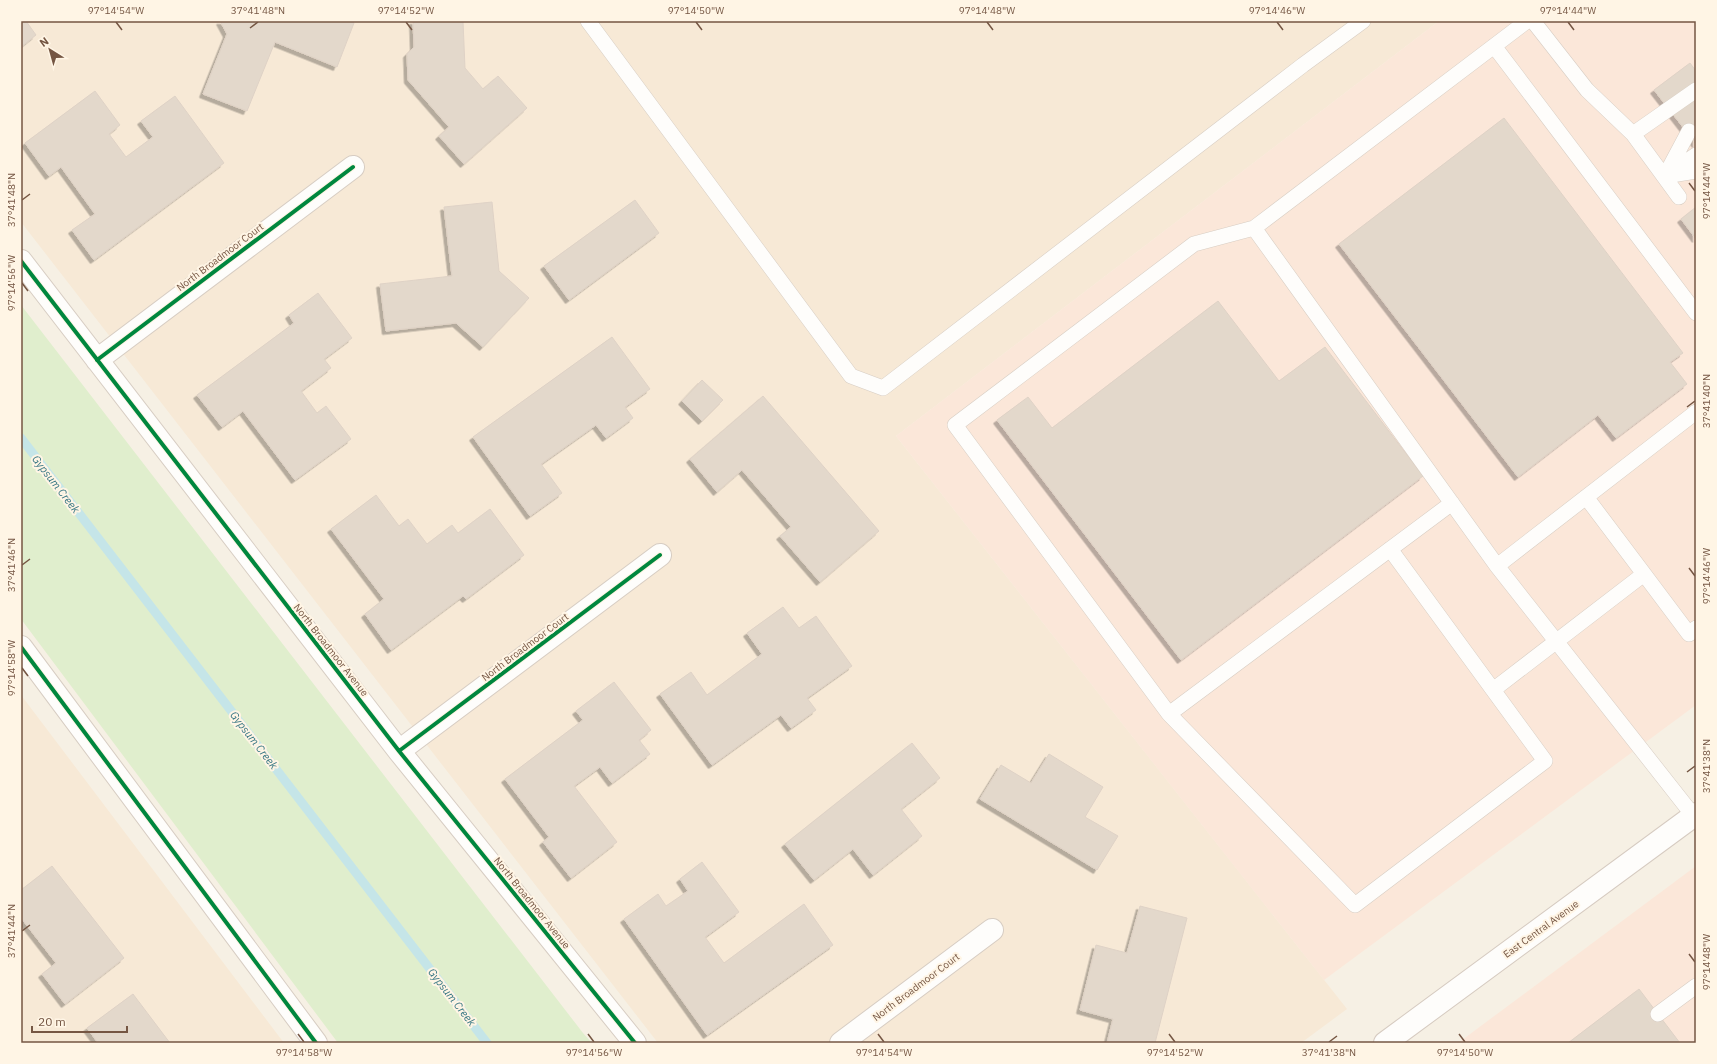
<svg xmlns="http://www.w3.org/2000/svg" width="1717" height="1064" font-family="'IBM Plex Sans',sans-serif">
<defs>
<filter id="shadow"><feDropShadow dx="-3.5" dy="3.5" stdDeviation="0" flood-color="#0004"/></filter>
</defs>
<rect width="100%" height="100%" fill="#f6f0e4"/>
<!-- residential -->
<path fill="#f7e9d6" d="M 21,21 L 1439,21 L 896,436 L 1347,1009 L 1301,1043 L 658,1043 L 21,222 Z
M 21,695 L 284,1043 L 21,1043 Z"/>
<!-- commercial -->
<path fill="#fbe7d9" d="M 1439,21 L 1696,21 L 1696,705 L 1324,980 L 896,436 Z
M 1696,866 L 1696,1043 L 1458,1043 Z"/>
<!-- green -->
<path fill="#e0eecd" d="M 21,305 L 583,1033 L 592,1043 L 338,1043 L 21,619 Z"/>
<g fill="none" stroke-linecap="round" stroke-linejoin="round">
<!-- stream -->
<path stroke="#c5e5e8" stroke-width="9" d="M 21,438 L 487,1043"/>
</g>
<!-- building -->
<path fill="#e3d8cb" stroke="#dfd2c6" filter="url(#shadow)" d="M 21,21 L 26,21 L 36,35 L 21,47 Z
M 220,21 L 350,21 L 354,23 L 337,67 L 275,42 L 247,111 L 203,94 L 227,34 Z
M 413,21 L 463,21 L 465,68 L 483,89 L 498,76 L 527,108 L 464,164 L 439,136 L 449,127 L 408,80 L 407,54 L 414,47 Z
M 1690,63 L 1696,71 L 1696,144 L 1654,90 Z
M 95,91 L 120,125 L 109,134 L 126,157 L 153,137 L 141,121 L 175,96 L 224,163 L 94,260 L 72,230 L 95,214 L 61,167 L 49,176 L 25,143 Z
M 1504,118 L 1683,353 L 1670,362 L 1687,384 L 1616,438 L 1598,415 L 1518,477 L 1339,244 Z
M 635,200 L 659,233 L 569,300 L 544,266 Z
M 492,202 L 499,271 L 529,298 L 483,347 L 456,323 L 386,331 L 380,284 L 452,276 L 444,207 Z
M 1696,207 L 1696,239 L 1681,219 Z
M 318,293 L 352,338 L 324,359 L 331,368 L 301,391 L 317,413 L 326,406 L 351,439 L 295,480 L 243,411 L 222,427 L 197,395 L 294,323 L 289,315 Z
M 1218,301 L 1279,381 L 1325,347 L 1423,476 L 1181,660 L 997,420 L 1028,397 L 1052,428 Z
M 612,337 L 650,389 L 625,407 L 633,418 L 606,438 L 596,425 L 541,464 L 562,493 L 530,516 L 473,437 Z
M 702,380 L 723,400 L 702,421 L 682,401 Z
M 763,396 L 879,531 L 820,582 L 780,536 L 791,527 L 742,470 L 717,492 L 690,459 Z
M 376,495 L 399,526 L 408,519 L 427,544 L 452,525 L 458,533 L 490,509 L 524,555 L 466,599 L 463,596 L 391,650 L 365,614 L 384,599 L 331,529 Z
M 783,607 L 799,628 L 816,616 L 852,666 L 807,698 L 816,710 L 791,728 L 781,715 L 712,765 L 660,694 L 691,672 L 707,695 L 762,654 L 747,633 Z
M 614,682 L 651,730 L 639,740 L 650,754 L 612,783 L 600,767 L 574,786 L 617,842 L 571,878 L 543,842 L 549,837 L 505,779 L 583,720 L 576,711 Z
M 912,743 L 940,778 L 901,809 L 922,836 L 873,875 L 853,849 L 814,880 L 785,844 Z
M 1049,754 L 1103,787 L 1085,817 L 1118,836 L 1097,870 L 980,799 L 1001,765 L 1031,783 Z
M 702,862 L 739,912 L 705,937 L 724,963 L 804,904 L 833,945 L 707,1035 L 624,919 L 658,894 L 666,906 L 688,891 L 680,879 Z
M 52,866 L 124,958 L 65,1004 L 42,974 L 56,963 L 21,918 L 21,890 Z
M 1140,906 L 1187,918 L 1155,1043 L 1107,1043 L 1113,1019 L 1080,1010 L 1096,945 L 1127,953 Z
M 1639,989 L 1680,1043 L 1568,1043 Z
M 133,994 L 170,1043 L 98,1043 L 87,1028 Z"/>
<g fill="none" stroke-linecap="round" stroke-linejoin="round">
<defs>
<path id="lane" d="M 588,21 L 851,376 L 883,388 L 1303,65 L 1363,21
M 1527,21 L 1254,228 L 1497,566 L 1696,819
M 1533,21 L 1587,90 L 1633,134 L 1679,197
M 1494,46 L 1696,313
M 1689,131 L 1665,176 L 1696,171
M 1633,134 L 1696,90
M 1669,173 L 1696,155
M 1254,228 L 1194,244 L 955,425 L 1169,714 L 1452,503
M 1586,497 L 1644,574
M 1497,566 L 1696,412
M 1493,690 L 1644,574 L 1689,634 L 1696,628
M 1169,714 L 1355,905 L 1545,761 L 1390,549
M 1658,1014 L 1696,986"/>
<path id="street" d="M 21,261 L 399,751 L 635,1043
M 97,360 L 353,167
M 21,647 L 316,1043
M 399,751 L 660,555
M 841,1043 L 992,930"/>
<path id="secondary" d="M 1385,1043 L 1696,814"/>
</defs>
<!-- lane casing -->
<use href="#lane" stroke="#d7cdc3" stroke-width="16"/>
<!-- street casing -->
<use href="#street" stroke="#d7cdc3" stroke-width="24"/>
<!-- secondary casing -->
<use href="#secondary" stroke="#d6cbc1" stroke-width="24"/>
<!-- lane -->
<use href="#lane" stroke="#fefdfb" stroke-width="15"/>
<!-- street -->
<use href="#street" stroke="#fefdfb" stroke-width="22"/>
<!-- secondary -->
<use href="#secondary" stroke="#fefdfb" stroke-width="22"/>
<defs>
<path id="cycleway" d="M 21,261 L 399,751 L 635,1043
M 97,360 L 353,167
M 21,647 L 316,1043
M 399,751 L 660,555"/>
</defs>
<!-- cycleway casing -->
<use href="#cycleway" stroke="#fff5e5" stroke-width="6"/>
<!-- cycleway -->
<use href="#cycleway" stroke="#00873e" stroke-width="4"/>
</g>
<!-- ticks -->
<path fill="none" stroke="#755643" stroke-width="1.5" d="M 116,22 L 122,30M 406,22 L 412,30M 696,22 L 702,30M 987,22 L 993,30M 1277,22 L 1283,30M 1568,22 L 1574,30M 250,28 L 258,22M 1689,183 L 1695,191M 22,200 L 30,194M 22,283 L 28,291M 1687,407 L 1695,401M 22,565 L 30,559M 1689,568 L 1695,576M 22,668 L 28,676M 1687,772 L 1695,766M 22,931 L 30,925M 1689,954 L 1695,962M 298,1034 L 304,1042M 588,1034 L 594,1042M 878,1034 L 884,1042M 1169,1034 L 1175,1042M 1459,1034 L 1465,1042M 1329,1042 L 1337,1036"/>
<g text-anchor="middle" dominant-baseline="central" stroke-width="4" stroke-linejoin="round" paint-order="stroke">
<!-- street labels -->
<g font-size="10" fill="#755643" stroke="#fff5e5">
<text transform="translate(220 257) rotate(-37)">North Broadmoor Court</text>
<text transform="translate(525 647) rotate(-37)">North Broadmoor Court</text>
<text transform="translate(331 650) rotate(52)">North Broadmoor Avenue</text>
<text transform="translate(532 903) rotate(51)">North Broadmoor Avenue</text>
<text transform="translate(1541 929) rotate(-36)">East Central Avenue</text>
<text transform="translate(916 987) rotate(-37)">North Broadmoor Court</text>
</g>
<!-- water labels -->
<g font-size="11" font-style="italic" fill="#387784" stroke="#fff5e5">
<text transform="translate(56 484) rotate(52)">Gypsum Creek</text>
<text transform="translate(254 740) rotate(52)">Gypsum Creek</text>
<text transform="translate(452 997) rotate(52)">Gypsum Creek</text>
</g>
</g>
<!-- border -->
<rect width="1717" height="1064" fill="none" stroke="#fff5e5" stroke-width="44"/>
<!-- north arrow -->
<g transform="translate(50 50) rotate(323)" stroke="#fff5e5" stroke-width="3" paint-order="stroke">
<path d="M0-3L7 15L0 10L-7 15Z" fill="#755643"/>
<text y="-6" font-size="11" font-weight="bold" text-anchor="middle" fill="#755643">N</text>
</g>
<!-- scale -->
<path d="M32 1026v6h95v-6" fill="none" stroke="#755643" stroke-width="2"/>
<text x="38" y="1026" font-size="12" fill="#755643" stroke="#fff5e5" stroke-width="3" paint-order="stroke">20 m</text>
<rect x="22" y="22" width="1673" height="1020" fill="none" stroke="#755643" stroke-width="1.5"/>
<g font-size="10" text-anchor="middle" fill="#755643">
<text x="116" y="14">97°14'54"W</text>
<text x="258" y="14">37°41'48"N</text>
<text x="406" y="14">97°14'52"W</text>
<text x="696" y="14">97°14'50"W</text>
<text x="987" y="14">97°14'48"W</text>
<text x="1277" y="14">97°14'46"W</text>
<text x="1568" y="14">97°14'44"W</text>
<text transform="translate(1706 191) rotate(-90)" y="4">97°14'44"W</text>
<text transform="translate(11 200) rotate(-90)" y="4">37°41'48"N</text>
<text transform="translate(11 283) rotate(-90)" y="4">97°14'56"W</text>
<text transform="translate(1706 401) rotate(-90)" y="4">37°41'40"N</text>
<text transform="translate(11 565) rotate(-90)" y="4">37°41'46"N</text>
<text transform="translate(1706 576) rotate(-90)" y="4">97°14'46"W</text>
<text transform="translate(11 668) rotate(-90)" y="4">97°14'58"W</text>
<text transform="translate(1706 766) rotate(-90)" y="4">37°41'38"N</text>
<text transform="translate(11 931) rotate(-90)" y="4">37°41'44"N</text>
<text transform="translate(1706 962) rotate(-90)" y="4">97°14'48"W</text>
<text x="304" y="1056">97°14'58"W</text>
<text x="594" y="1056">97°14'56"W</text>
<text x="884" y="1056">97°14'54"W</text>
<text x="1175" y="1056">97°14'52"W</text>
<text x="1329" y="1056">37°41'38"N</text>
<text x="1465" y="1056">97°14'50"W</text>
</g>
</svg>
